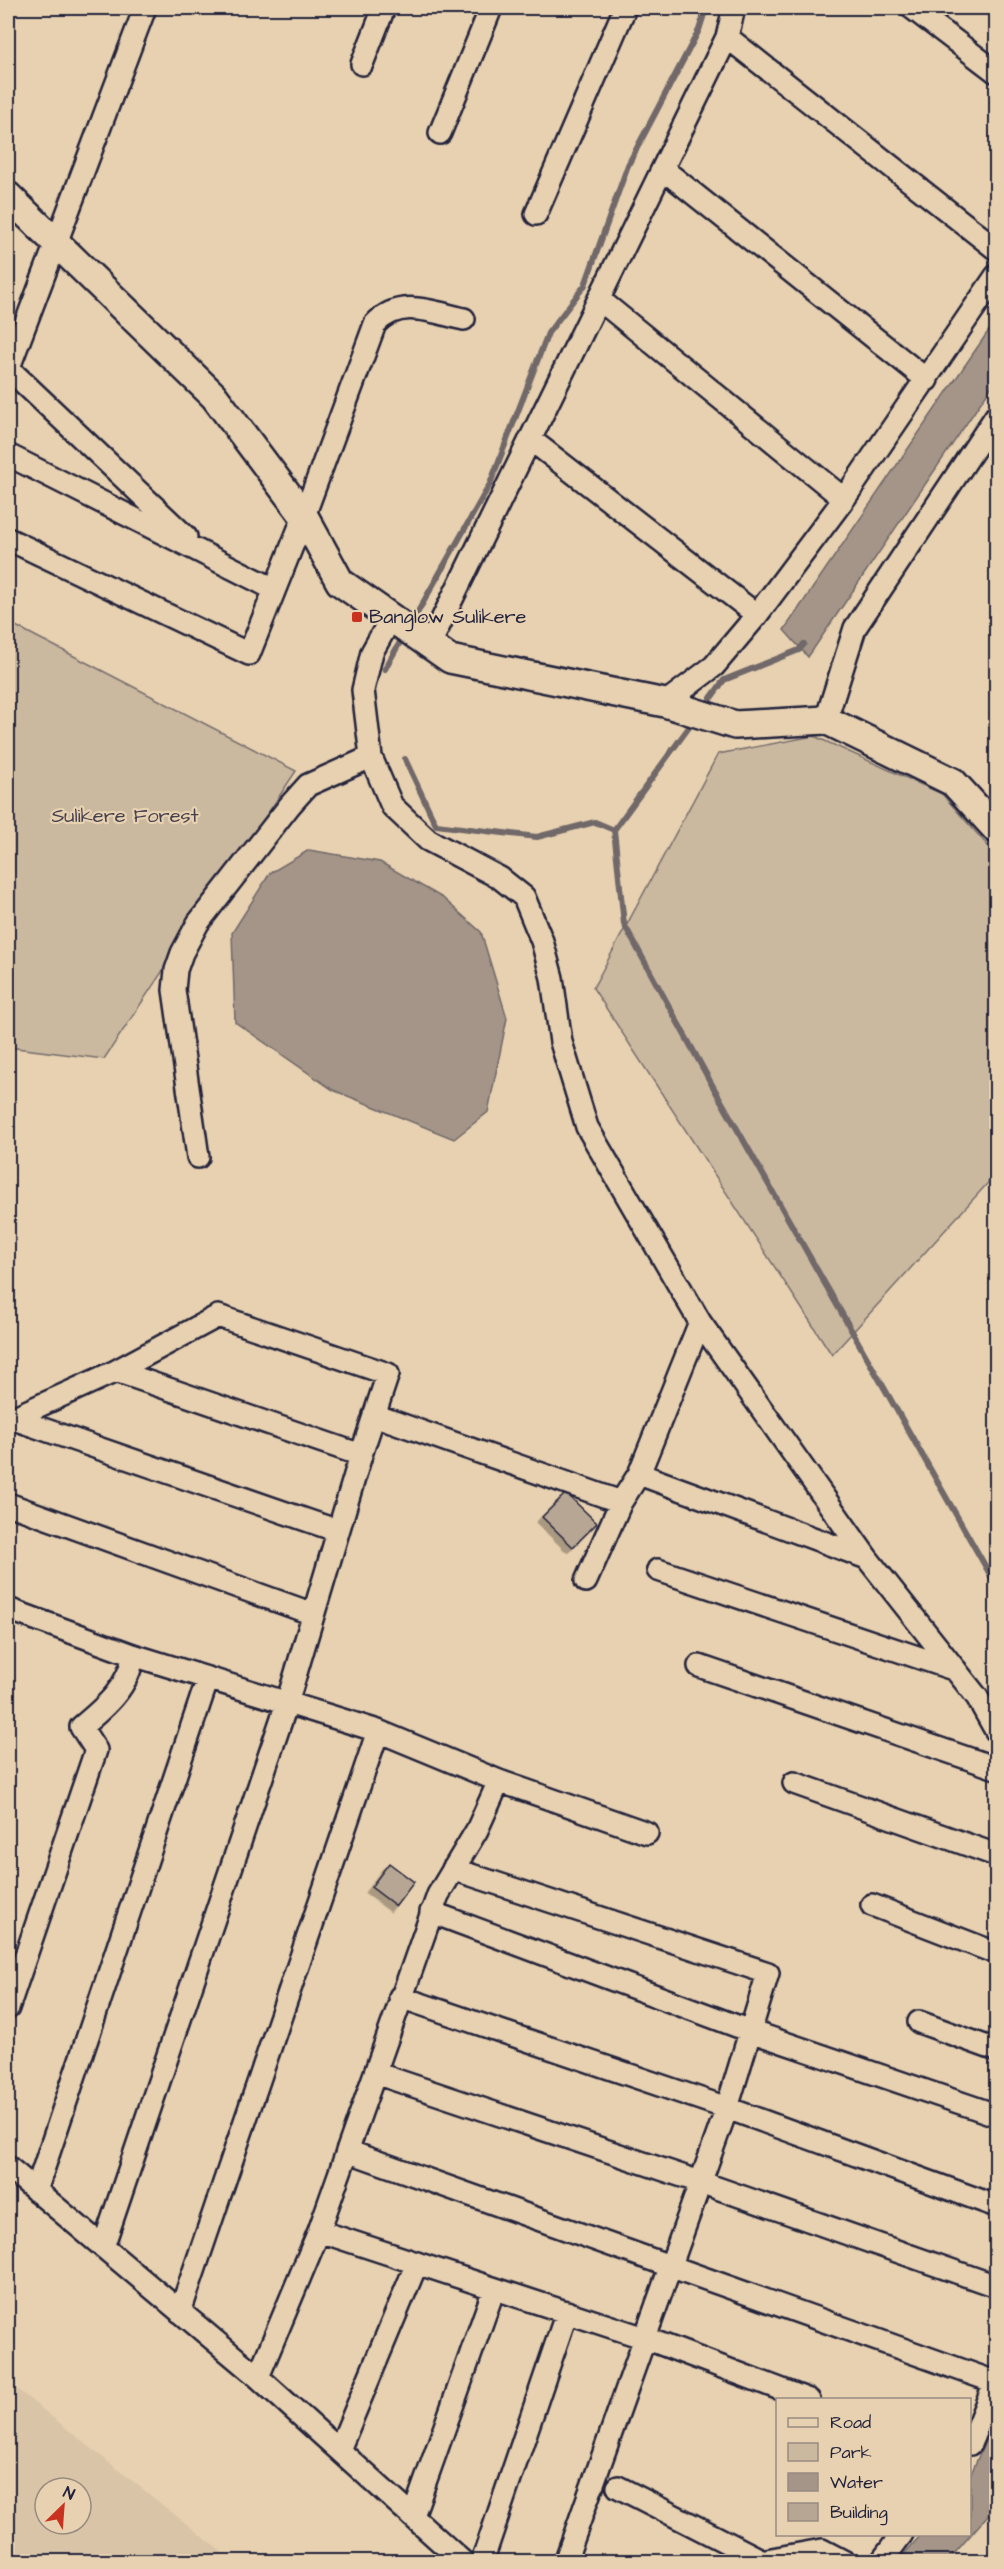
<svg xmlns="http://www.w3.org/2000/svg" width="1004" height="2569" font-family="'Architects Daughter',sans-serif">
<defs>
<filter id="shadow"><feDropShadow dx="-5.5" dy="5.5" stdDeviation="0" flood-color="#0004"/></filter>
</defs>
<rect width="100%" height="100%" fill="#e7d1b0"/>
<filter id="ink" filterUnits="userSpaceOnUse"><feTurbulence type="fractalNoise" baseFrequency=".0167" numOctaves="2"/><feDisplacementMap in="SourceGraphic" scale="12" xChannelSelector="R" yChannelSelector="G"/><feConvolveMatrix kernelMatrix="1 2 1 2 8 2 1 2 1" color-interpolation-filters="sRGB"/></filter>
<g filter="url(#ink)">
<!-- built -->
<path fill="#d9c4a7" fill-rule="evenodd" d="M 8,2382 L 233,2561 L 8,2561 ZM 45,2488 L 81,2488 L 81,2524 L 45,2524 Z"/>
<!-- green -->
<path fill="#cab89f" stroke="#766d6d" stroke-width="1.5" d="M 8,622 L 296,771 L 104,1059 L 8,1047 Z
M 814,736 L 942,794 L 989,847 L 996,864 L 996,1174 L 832,1355 L 593,988 L 718,754 Z"/>
<!-- water -->
<path fill="#a49588" stroke="#706769" stroke-width="1.5" d="M 996,320 L 996,380 L 808,657 L 784,630 Z
M 309,850 L 380,862 L 443,898 L 481,932 L 507,1018 L 488,1112 L 454,1139 L 333,1090 L 235,1022 L 232,933 L 270,873 Z
M 996,2417 L 995,2507 L 948,2561 L 898,2561 L 921,2535 L 970,2534 L 970,2476 Z"/>
<g fill="none" stroke-linecap="round" stroke-linejoin="round">
<!-- stream -->
<path stroke="#706769" stroke-width="6" d="M 411,624 L 490,484 L 548,333 L 585,285 L 628,165 L 699,30 L 706,8
M 385,669 L 404,635
M 703,709 L 724,680 L 799,650 L 804,644
M 695,719 L 614,830 L 624,924 L 711,1083 L 996,1585
M 405,759 L 436,825 L 537,837 L 595,822 L 614,830"/>
</g>
<!-- building -->
<path fill="#b7a693" stroke="#22223b" stroke-width="1.5" filter="url(#shadow)" d="M 566,1493 L 597,1523 L 573,1547 L 542,1517 Z
M 389,1863 L 414,1882 L 396,1906 L 371,1887 Z"/>
<g fill="none" stroke-linecap="round" stroke-linejoin="round">
<defs>
<path id="minor" d="M 912,8 L 996,72
M 727,37 L 996,249
M 362,64 L 384,8
M 440,133 L 491,8
M 664,170 L 927,380
M 536,214 L 625,8
M 600,300 L 844,499
M 8,368 L 186,537
M 8,370 L 145,8
M 530,439 L 757,615 L 844,499 L 996,276
M 8,455 L 274,589
M 8,539 L 249,654 L 304,516 L 375,324 C 400,297 432,312 464,319
M 391,618 L 372,652 L 363,690 L 371,757 L 392,806 L 428,840 L 500,878 L 524,897 L 542,941 L 552,978 L 561,1042 L 587,1127 L 700,1322 L 867,1558 L 977,1697 L 996,1731
M 430,644 L 727,37 L 734,8
M 665,703 L 714,666 L 757,615
M 826,720 L 855,628 L 996,416
M 198,1157 L 174,990 L 176,970 L 182,953 L 198,923 L 290,805 L 308,785 L 371,757
M 116,1371 L 361,1455
M 374,1415 L 621,1502
M 11,1418 L 338,1531
M 8,1420 L 116,1371 L 218,1316 L 388,1374 L 361,1455 L 287,1703 L 103,2247
M 639,1474 L 867,1558
M 8,1504 L 313,1614
M 658,1570 L 956,1670
M 586,1581 L 621,1502 L 639,1474 L 700,1322
M 8,1609 L 133,1655 L 378,1731 L 499,1781 L 647,1833
M 699,1666 L 996,1768
M 794,1783 L 996,1855
M 453,1869 L 768,1973 L 727,2108 L 565,2562
M 872,1905 L 996,1953
M 431,1912 L 750,2031 L 996,2115
M 400,1997 L 727,2108 L 996,2206
M 8,2008 L 96,1750 L 81,1727 C 104,1708 130,1686 133,1655
M 919,2022 L 996,2050
M 375,2073 L 700,2182 L 996,2286
M 347,2151 L 995,2382
M 8,2167 L 258,2377 L 463,2562
M 36,2191 L 208,1678
M 319,2231 L 645,2338 L 809,2400
M 180,2312 L 378,1731
M 258,2377 L 319,2231 L 438,1895 L 477,1830 L 499,1781
M 970,2444 L 996,2380
M 339,2450 L 417,2263
M 618,2487 L 765,2562
M 413,2516 L 494,2289
M 766,2560 L 822,2550 L 845,2562
M 482,2562 L 567,2312
M 881,2562 L 902,2534"/>
<path id="major" d="M 8,196 L 214,396 L 304,516 L 340,582 L 450,659 L 665,703 L 735,725 L 826,720 L 953,782 L 996,829"/>
</defs>
<!-- minor casing -->
<use href="#minor" stroke="#22223b" stroke-width="26"/>
<!-- major casing -->
<use href="#major" stroke="#22223b" stroke-width="32"/>
<!-- minor -->
<use href="#minor" stroke="#e7d1b0" stroke-width="21"/>
<!-- major -->
<use href="#major" stroke="#e7d1b0" stroke-width="27"/>
</g>
</g>
<!-- markers -->
<rect fill="#c8321e" stroke="#e7d1b0" stroke-width="2" x="351" y="611" width="12" height="12" rx="3"/>
<g text-anchor="middle" dominant-baseline="central" stroke-width="4.5" stroke-linejoin="round" paint-order="stroke">
<!-- poi labels -->
<g font-size="20" fill="#22223b" stroke="#e7d1b0" text-anchor="start">
<text x="369" y="617">Banglow Sulikere</text>
</g>
<!-- park labels -->
<g font-size="20" fill="#44404f" stroke="#e7d1b0">
<text x="125" y="816">Sulikere Forest</text>
</g>
</g>
<!-- margin -->
<rect width="1004" height="2569" fill="none" stroke="#e7d1b0" stroke-width="30"/>
<rect x="15" y="15" width="974" height="2539" fill="none" stroke="#22223b" stroke-width="2" filter="url(#ink)"/>
<!-- legend -->
<rect x="776" y="2398" width="195" height="138" fill="#e7d1b0" stroke="#988b81" stroke-width="1.5"/>
<rect x="788" y="2418" width="30" height="9" fill="#e7d1b0" stroke="#988b81" stroke-width="1.5"/>
<text x="830" y="2428" font-size="18" fill="#22223b">Road</text>
<rect x="788" y="2443" width="30" height="18" fill="#cab89f" stroke="#988b81" stroke-width="1.5"/>
<text x="830" y="2458" font-size="18" fill="#22223b">Park</text>
<rect x="788" y="2473" width="30" height="18" fill="#a49588" stroke="#988b81" stroke-width="1.5"/>
<text x="830" y="2488" font-size="18" fill="#22223b">Water</text>
<rect x="788" y="2503" width="30" height="18" fill="#b7a693" stroke="#988b81" stroke-width="1.5"/>
<text x="830" y="2518" font-size="18" fill="#22223b">Building</text>
<!-- north arrow -->
<g transform="translate(63 2506) rotate(25)"><circle r="28" fill="#e7d1b0" stroke="#988b81" stroke-width="1.5"/>
<path d="M0-4.5L10 22L0 15L-10 22Z" fill="#c8321e"/>
<text y="-9" font-size="16" font-weight="bold" text-anchor="middle" fill="#22223b">N</text>
</g>
</svg>
